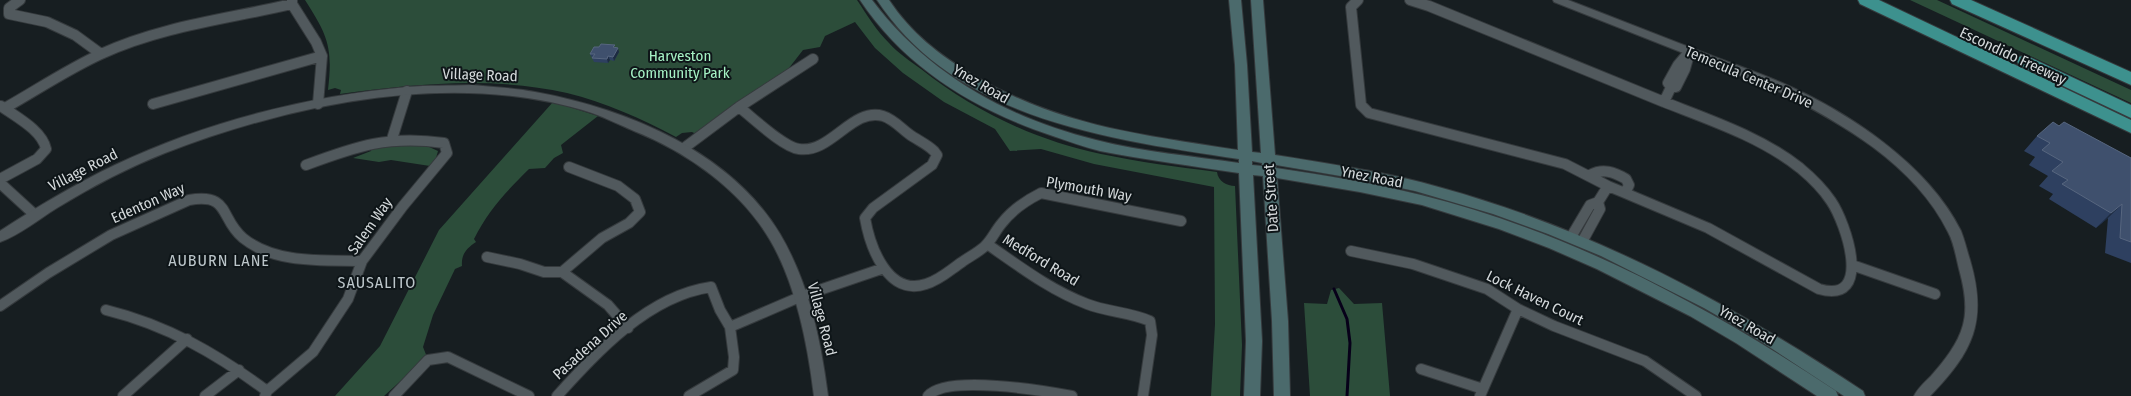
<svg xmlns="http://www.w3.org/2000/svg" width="2131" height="396" font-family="'Fira Sans Condensed',sans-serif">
<rect width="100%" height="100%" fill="#171e21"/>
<!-- green -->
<path fill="#2c4d3a" d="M 305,0 L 857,0 C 867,15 876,30 889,43 C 898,53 910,61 921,69 C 974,111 1035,140 1101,154 C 1139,162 1178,167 1217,172 C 1218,181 1227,186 1235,186 L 1242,345 L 1240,396 L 1211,396 L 1215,324 L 1214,187 L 1094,164 L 1041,149 L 1010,151 L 995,129 L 944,102 L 903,73 L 875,48 L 855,22 L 825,36 L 820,47 L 803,50 L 789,68 L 781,75 L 696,134 L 692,132 L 682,133 L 676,137 C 642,119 605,102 567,93 C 492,76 415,84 340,94 L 341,90 L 335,88 L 328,90 C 333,47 328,36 305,0 Z
M 1910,0 L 1937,0 L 2131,90 L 2131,103 Z
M 553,102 L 598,116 L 561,145 L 563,153 L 554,158 L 545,168 L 529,169 C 506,192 489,209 474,239 L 476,242 C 467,248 461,254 462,266 L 455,269 L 433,315 L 423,347 L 427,357 L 384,396 L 335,396 L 380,346 L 439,230 Z
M 396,145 L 427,146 L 438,151 L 436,158 L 430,166 L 391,160 L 379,162 L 353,158 L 371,151 L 372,147 Z
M 1339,288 L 1354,304 L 1382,303 L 1390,396 L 1310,396 L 1304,303 L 1327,304 L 1331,290 Z"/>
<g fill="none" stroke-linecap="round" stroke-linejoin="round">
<!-- stream -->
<path stroke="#070019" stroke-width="3" d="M 1334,289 L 1347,319 L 1350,343 L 1347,396"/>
<defs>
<path id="minor" d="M 20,0 L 9,8 L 9,14 L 47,22 L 75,35 L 101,54
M 292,0 L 292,4 L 316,42 L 322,56 L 318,104
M 1358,0 L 1351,7 L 1361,105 L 1369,113 L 1565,164 L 1608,186 L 1598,202 L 1590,205 L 1571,237
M 1410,0 L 1429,6 L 1664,102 L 1671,87
M 1690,51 L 1685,69 L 1676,87 L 1671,87 L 1668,83 L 1678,65 Z
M 153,104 L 322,56
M 739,107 C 752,117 783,147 799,149 C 831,154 852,107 883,116 C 893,119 901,128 909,134 C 917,140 927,144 934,151 L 937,155 L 932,165 L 873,208 L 865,218 C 870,247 888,297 926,284 C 940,280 950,270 962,262 C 969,257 977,253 984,247 C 992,240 995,231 1002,223 C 1012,210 1027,200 1041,193 L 1181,221
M 5,108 C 37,90 68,69 101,54 C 162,26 228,19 292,4
M 392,139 L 407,91
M 684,148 L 739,107 L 813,59
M 1590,175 C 1603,168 1614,172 1626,179 L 1629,185 L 1625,193 L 1608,186
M 0,179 L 37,159 L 46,149 C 42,130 16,117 1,106
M 0,183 L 35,215
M 1625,193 L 1708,228 L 1819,289 C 1874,305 1846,223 1831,201 C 1823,189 1812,178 1800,168 C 1761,137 1710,120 1664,102
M 1582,242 L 1600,209 L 1598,202
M 987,244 C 1019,266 1050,290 1087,304 C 1107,312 1130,312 1150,321 L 1152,335 L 1143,396
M 1351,251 L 1413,264 L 1487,289 L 1518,309 L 1554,326 L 1645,361 L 1696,396
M 487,257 L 520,264 L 544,272 L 562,272 L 608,305 L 628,328
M 1852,265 L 1935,294
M 562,272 L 602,238 L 629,223 L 640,212 L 635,199 L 618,186 L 569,167
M 0,306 L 48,273 L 111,235 L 189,200 C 231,193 219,218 243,238 C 275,264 323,260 362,261
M 106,310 C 167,325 217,354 267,391
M 730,327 L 802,296 L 884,268
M 1421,369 L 1483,389
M 123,396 L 187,339
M 205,396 L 239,370
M 265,396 L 267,391 L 313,352 L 348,299 L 362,261 L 403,206 L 447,153 L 444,143 C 389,135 357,146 306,165
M 394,396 L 428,360 L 448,357 L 529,396
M 557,396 C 598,351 648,296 711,287 L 720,310 L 730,327 L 734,357 L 733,370 L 689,396
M 928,396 C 946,374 1045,391 1072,396
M 1480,396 L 1518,309"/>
<path id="tertiary" d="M 1553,0 L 1568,0 C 1613,17 1657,35 1702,52 C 1728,62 1754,71 1780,82 C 1847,111 1928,164 1961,231 C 1965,241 1967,251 1970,260 C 1988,321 1973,352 1930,396 L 1914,396 C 1918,388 1925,382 1931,376 C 1944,361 1958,344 1963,325 C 1968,307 1964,287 1959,269 C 1956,257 1954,243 1948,232 C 1914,163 1838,121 1772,88 L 1554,2 Z
M 472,85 C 493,87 515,88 535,92 C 627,109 730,151 780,234 C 809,283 821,341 828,396 L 814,396 C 808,346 796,284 770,240 C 741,190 687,152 634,131 C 620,125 606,118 592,113 C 456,69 295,103 165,153 C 127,168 91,187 57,208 C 39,219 20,235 0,242 L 0,231 C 37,207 75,184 115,165 C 205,122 308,96 407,87 C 428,85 450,86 472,85 Z"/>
<path id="secondary" d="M 860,0 L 872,0 C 928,74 1007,118 1096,140 C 1143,152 1192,156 1239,163 L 1239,159 C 1109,139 956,120 877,0 L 889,0 C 911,33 939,55 973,75 C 1059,126 1142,135 1238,150 L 1235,65 L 1229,0 L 1241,0 L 1247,65 L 1252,152 L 1261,153 L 1251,0 L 1263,0 L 1275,155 C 1331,164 1387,172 1442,188 C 1594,230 1732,304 1863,391 L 1865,396 L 1844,396 L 1754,337 L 1704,308 L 1601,256 L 1548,234 L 1493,214 L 1415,191 L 1358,179 L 1276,165 L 1276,168 C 1324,175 1373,183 1421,195 C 1571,232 1708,306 1836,391 L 1838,396 L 1817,396 L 1736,343 L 1690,316 L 1597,269 L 1549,248 L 1499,229 L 1422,205 L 1360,192 L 1277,178 L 1288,321 L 1290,396 L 1274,396 L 1272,321 L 1263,176 L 1253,175 L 1262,341 L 1260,396 L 1244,396 L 1246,341 L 1239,173 C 1193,166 1146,160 1100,151 C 1084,147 1068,141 1053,136 C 975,110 906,69 860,0 ZM 1252,161 L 1262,163 L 1262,166 L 1252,165 Z"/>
<path id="motorway" d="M 1858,0 L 1879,0 L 2131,120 L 2131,133 L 1860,4 Z
M 1950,0 L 1971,0 L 2131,72 L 2131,85 L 1952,4 Z
M 2025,55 L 2131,105 L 2131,118 L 2019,65 L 2017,61 L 2019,57 Z"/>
</defs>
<!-- minor casing -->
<use href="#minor" stroke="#353a3d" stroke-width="12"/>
<!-- tertiary casing -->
<use href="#tertiary" stroke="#353a3d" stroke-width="2"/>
<!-- secondary casing -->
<use href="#secondary" stroke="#353a3d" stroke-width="2"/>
<!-- motorway casing -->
<use href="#motorway" stroke="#353a3d" stroke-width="2"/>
<!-- minor -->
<use href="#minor" stroke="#51595d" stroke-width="10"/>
<!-- tertiary -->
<use href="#tertiary" fill="#51595d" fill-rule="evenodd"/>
<!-- secondary -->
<use href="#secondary" fill="#4b6a6c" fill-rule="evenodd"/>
<!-- motorway -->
<use href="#motorway" fill="#3d918e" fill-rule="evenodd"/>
</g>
<!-- wall -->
<path fill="#2e4060" d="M 616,48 L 619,52 L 614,61 L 610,60 L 608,63 L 594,62 L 590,54 Z
M 2059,126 L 2131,158 L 2131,263 L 2105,253 L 2108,218 L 2096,228 L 2049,199 L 2053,194 L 2039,186 L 2048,176 L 2029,165 L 2035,157 L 2024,151 L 2037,136 Z"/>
<!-- shaded-wall -->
<path fill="#1d2b41" d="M 618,48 L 619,52 L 614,61 L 613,57 Z
M 608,56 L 610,60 L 608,63 L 607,59 Z
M 2122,204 L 2108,218 L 2096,228 L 2111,213 Z"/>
<!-- building -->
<path fill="#3f506d" stroke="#57667f" d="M 601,44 L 615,45 L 613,47 L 618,48 L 613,57 L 608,56 L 607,59 L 592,58 L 595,54 L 590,54 L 594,47 L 599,47 Z
M 2053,122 L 2059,126 L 2064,122 L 2131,158 L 2131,242 L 2120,238 L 2122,204 L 2111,213 L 2062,184 L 2068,180 L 2052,171 L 2063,162 L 2042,150 L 2050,143 L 2037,136 Z"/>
<g text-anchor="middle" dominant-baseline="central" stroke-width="4" stroke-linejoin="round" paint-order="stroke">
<!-- park labels -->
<g font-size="15" fill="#a5f1c4" stroke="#0e1518">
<text x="680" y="56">Harveston<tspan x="680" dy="17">Community Park</tspan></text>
</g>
<!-- street labels -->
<g font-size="15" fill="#d4d9db" stroke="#0e1518">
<text transform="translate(2013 56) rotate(25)">Escondido Freeway</text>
<text transform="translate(480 75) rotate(2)">Village Road</text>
<text transform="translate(1749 77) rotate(23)">Temecula Center Drive</text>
<text transform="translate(981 84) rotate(30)">Ynez Road</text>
<text transform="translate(83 170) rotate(-27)">Village Road</text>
<text transform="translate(1372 177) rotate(11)">Ynez Road</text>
<text transform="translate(1089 189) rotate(10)">Plymouth Way</text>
<text transform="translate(1271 198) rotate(-94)">Date Street</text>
<text transform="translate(148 203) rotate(-24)">Edenton Way</text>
<text transform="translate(370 226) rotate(-55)">Salem Way</text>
<text transform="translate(1041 260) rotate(31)">Medford Road</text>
<text transform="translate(1535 298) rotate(26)">Lock Haven Court</text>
<text transform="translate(822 319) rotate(75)">Village Road</text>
<text transform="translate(1747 325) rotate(30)">Ynez Road</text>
<text transform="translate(590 345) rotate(-42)">Pasadena Drive</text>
</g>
<!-- neighbourhood labels -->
<g font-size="16" letter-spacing="1" fill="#bcc6ca" stroke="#0e1518">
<text x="219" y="260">AUBURN LANE</text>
<text x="377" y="282">SAUSALITO</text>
</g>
</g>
</svg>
